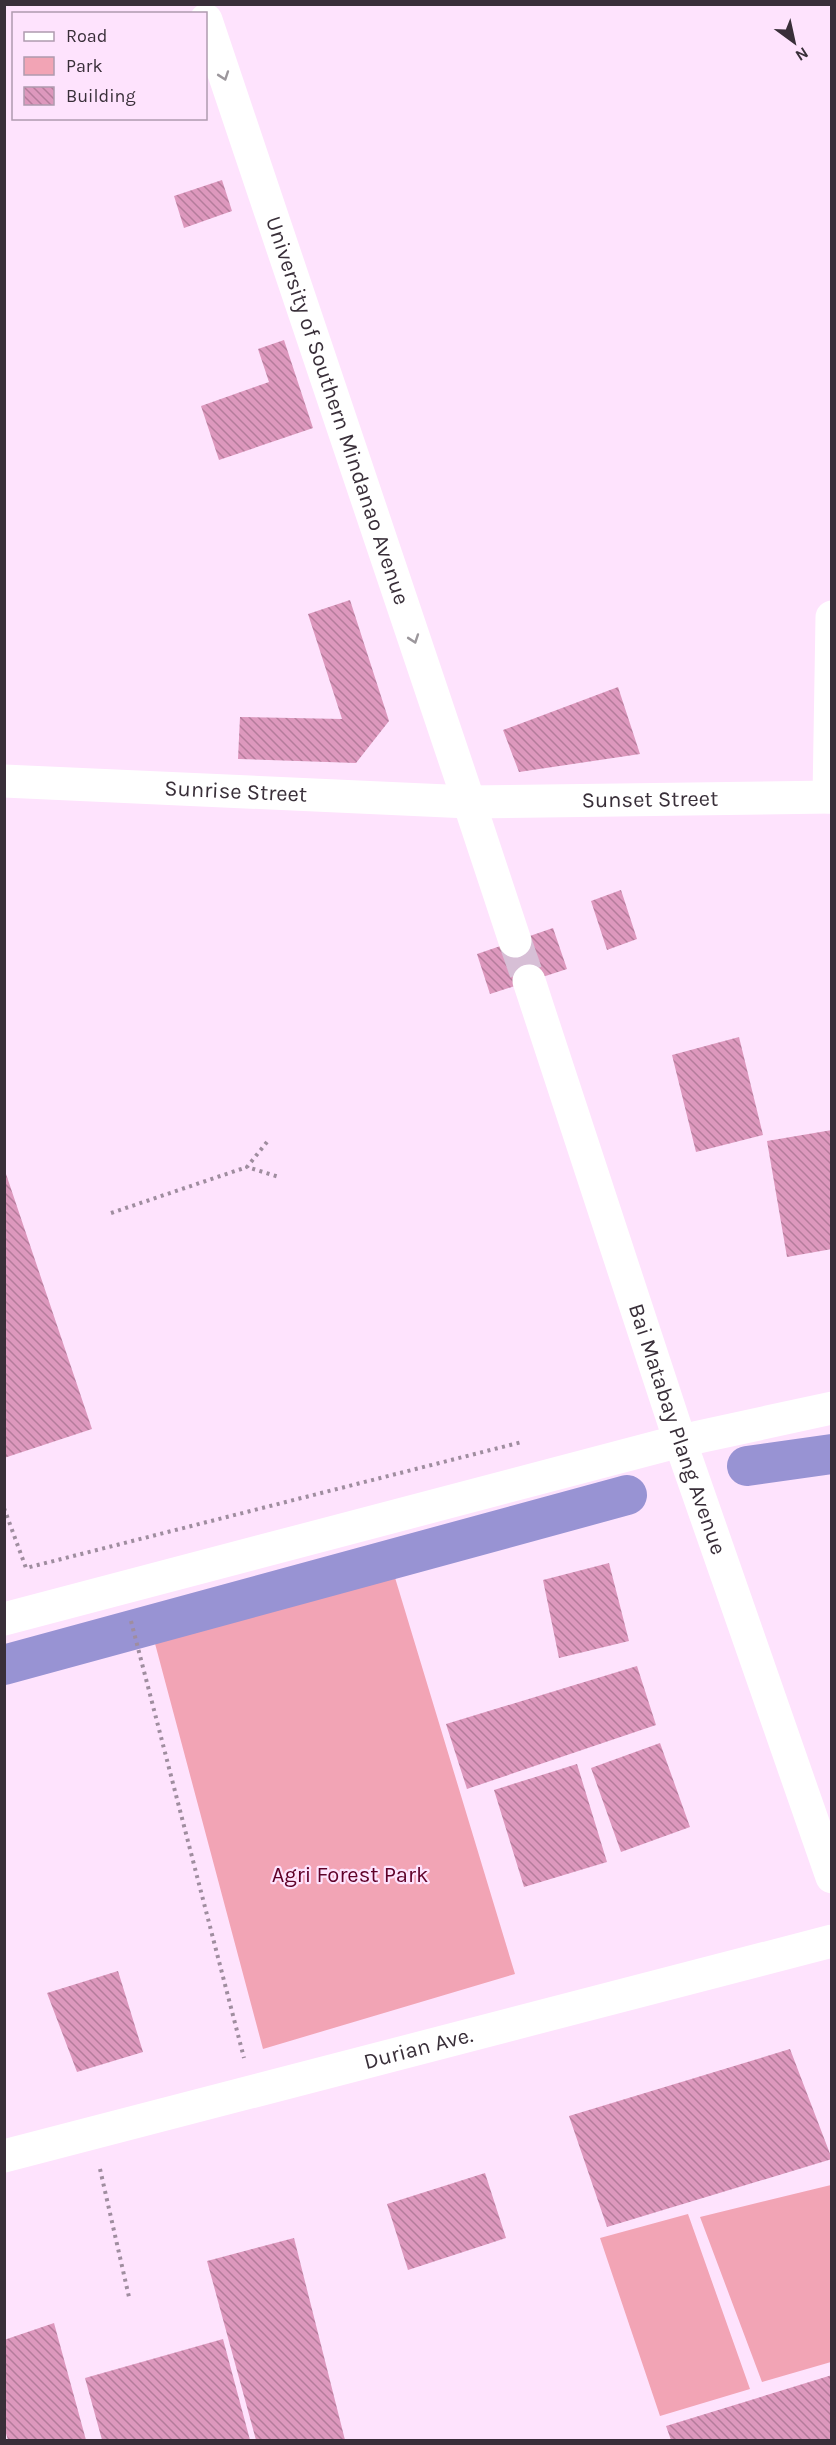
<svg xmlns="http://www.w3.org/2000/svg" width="836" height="2445" font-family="Karla,sans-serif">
<defs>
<pattern id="building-back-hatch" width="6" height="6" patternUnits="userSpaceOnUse" patternTransform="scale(1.5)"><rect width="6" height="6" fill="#dd98bd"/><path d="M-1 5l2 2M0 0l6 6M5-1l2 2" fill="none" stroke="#b47c9b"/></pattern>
</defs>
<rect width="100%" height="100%" fill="#fee3fd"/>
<!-- park -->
<path fill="#f2a4b5" d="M 393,1571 L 515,1974 L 263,2049 L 153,1636 Z
M 831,2185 L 831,2362 L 762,2382 L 700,2217 Z
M 688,2214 L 750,2389 L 660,2416 L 600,2238 Z"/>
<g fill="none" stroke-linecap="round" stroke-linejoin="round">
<!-- canal -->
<path stroke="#9893d3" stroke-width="40" d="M 747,1466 L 832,1454
M 4,1665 L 627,1495"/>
</g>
<!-- building -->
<path fill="url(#building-back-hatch)" d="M 222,180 L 232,211 L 184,228 L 174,196 Z
M 284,340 L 313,428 L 219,460 L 201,406 L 269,382 L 258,349 Z
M 350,600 L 389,721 L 356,763 L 238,759 L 240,717 L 342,719 L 308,614 Z
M 618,687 L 640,754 L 519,772 L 503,730 Z
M 621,890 L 637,939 L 607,950 L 591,901 Z
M 553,928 L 567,969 L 490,994 L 477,954 Z
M 739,1037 L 763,1135 L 696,1152 L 672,1055 Z
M 832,1130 L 832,1249 L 787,1257 L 767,1141 Z
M 4,1168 L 92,1429 L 4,1458 Z
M 609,1563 L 629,1641 L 559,1658 L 543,1580 Z
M 637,1666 L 656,1725 L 467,1789 L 446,1724 Z
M 660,1743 L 690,1827 L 621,1852 L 591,1768 Z
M 577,1764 L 607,1862 L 524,1887 L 494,1790 Z
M 118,1971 L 143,2052 L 77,2072 L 47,1993 Z
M 790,2049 L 832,2159 L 607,2227 L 569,2116 Z
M 485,2173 L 506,2238 L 408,2270 L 387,2204 Z
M 294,2238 L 345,2440 L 256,2440 L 207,2261 Z
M 54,2323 L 86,2440 L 8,2440 L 4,2427 L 4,2340 Z
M 223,2339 L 250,2440 L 102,2440 L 85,2378 Z
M 832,2375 L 832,2440 L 671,2440 L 666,2426 Z"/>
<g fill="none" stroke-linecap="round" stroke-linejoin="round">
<!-- street-tunnel -->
<path stroke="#d7bfd6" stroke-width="33" stroke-dasharray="33 16" stroke-linecap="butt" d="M 515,941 L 529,981"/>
<!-- path -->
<path stroke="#9f8d9f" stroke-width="4" stroke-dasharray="3 4.5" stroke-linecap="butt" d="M 267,1142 L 247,1167 L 279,1177
M 111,1213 L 247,1167
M 4,1508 L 26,1568 L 522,1442
M 131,1621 L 244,2058
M 100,2169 L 129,2297"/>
<!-- street -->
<g stroke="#fff" stroke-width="33">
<path id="s1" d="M 4,781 L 469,802 L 515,941"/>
<path d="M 829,797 L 832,617"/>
<path id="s2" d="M 529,981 L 680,1441 L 832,1877"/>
<path d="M 4,1619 L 680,1441 L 832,1408"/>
<path id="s3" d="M 4,2156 L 832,1941"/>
</g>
<!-- secondary -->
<path stroke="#fff" stroke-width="33" id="s4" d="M 206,20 L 469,802 L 832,797"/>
</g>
<!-- one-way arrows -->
<defs><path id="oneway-chevron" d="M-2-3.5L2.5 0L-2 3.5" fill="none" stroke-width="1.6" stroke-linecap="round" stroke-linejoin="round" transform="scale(1.5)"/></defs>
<g stroke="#9c979c">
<use href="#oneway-chevron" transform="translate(224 76) rotate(71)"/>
<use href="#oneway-chevron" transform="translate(414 639) rotate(71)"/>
</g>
<g text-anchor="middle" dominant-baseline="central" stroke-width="4.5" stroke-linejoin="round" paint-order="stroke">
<!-- street labels -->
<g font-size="22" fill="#392f39" stroke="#fee3fd">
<text stroke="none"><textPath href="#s4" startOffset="412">University of Southern Mindanao Avenue</textPath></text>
<text stroke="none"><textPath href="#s1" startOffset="232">Sunrise Street</textPath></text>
<text stroke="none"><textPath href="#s4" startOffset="1006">Sunset Street</textPath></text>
<text stroke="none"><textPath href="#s2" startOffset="472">Bai Matabay Plang Avenue</textPath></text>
<text stroke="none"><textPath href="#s3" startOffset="428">Durian Ave.</textPath></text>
</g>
<!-- park labels -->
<g font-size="22" fill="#5f0128" stroke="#fee3fd">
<text x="350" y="1875">Agri Forest Park</text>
</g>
</g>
<!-- border -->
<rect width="836" height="2445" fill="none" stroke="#392f39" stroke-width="12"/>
<!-- legend -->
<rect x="12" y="12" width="195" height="108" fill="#fee3fd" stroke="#af9baf" stroke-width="1.5"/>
<rect x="24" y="32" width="30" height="9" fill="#ffffff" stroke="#af9baf" stroke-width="1.5"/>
<text x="66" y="42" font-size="18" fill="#392f39">Road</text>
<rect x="24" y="57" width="30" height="18" fill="#f2a4b5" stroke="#af9baf" stroke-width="1.5"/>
<text x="66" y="72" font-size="18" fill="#392f39">Park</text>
<rect x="24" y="87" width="30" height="18" fill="url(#building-back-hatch)" stroke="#af9baf" stroke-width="1.5"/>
<text x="66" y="102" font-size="18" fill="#392f39">Building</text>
<!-- north arrow -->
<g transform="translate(794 42) rotate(147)" stroke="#fee3fd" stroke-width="4.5" paint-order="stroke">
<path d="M0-4.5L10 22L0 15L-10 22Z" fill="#392f39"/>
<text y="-9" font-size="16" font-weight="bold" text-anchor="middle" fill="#392f39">N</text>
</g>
</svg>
